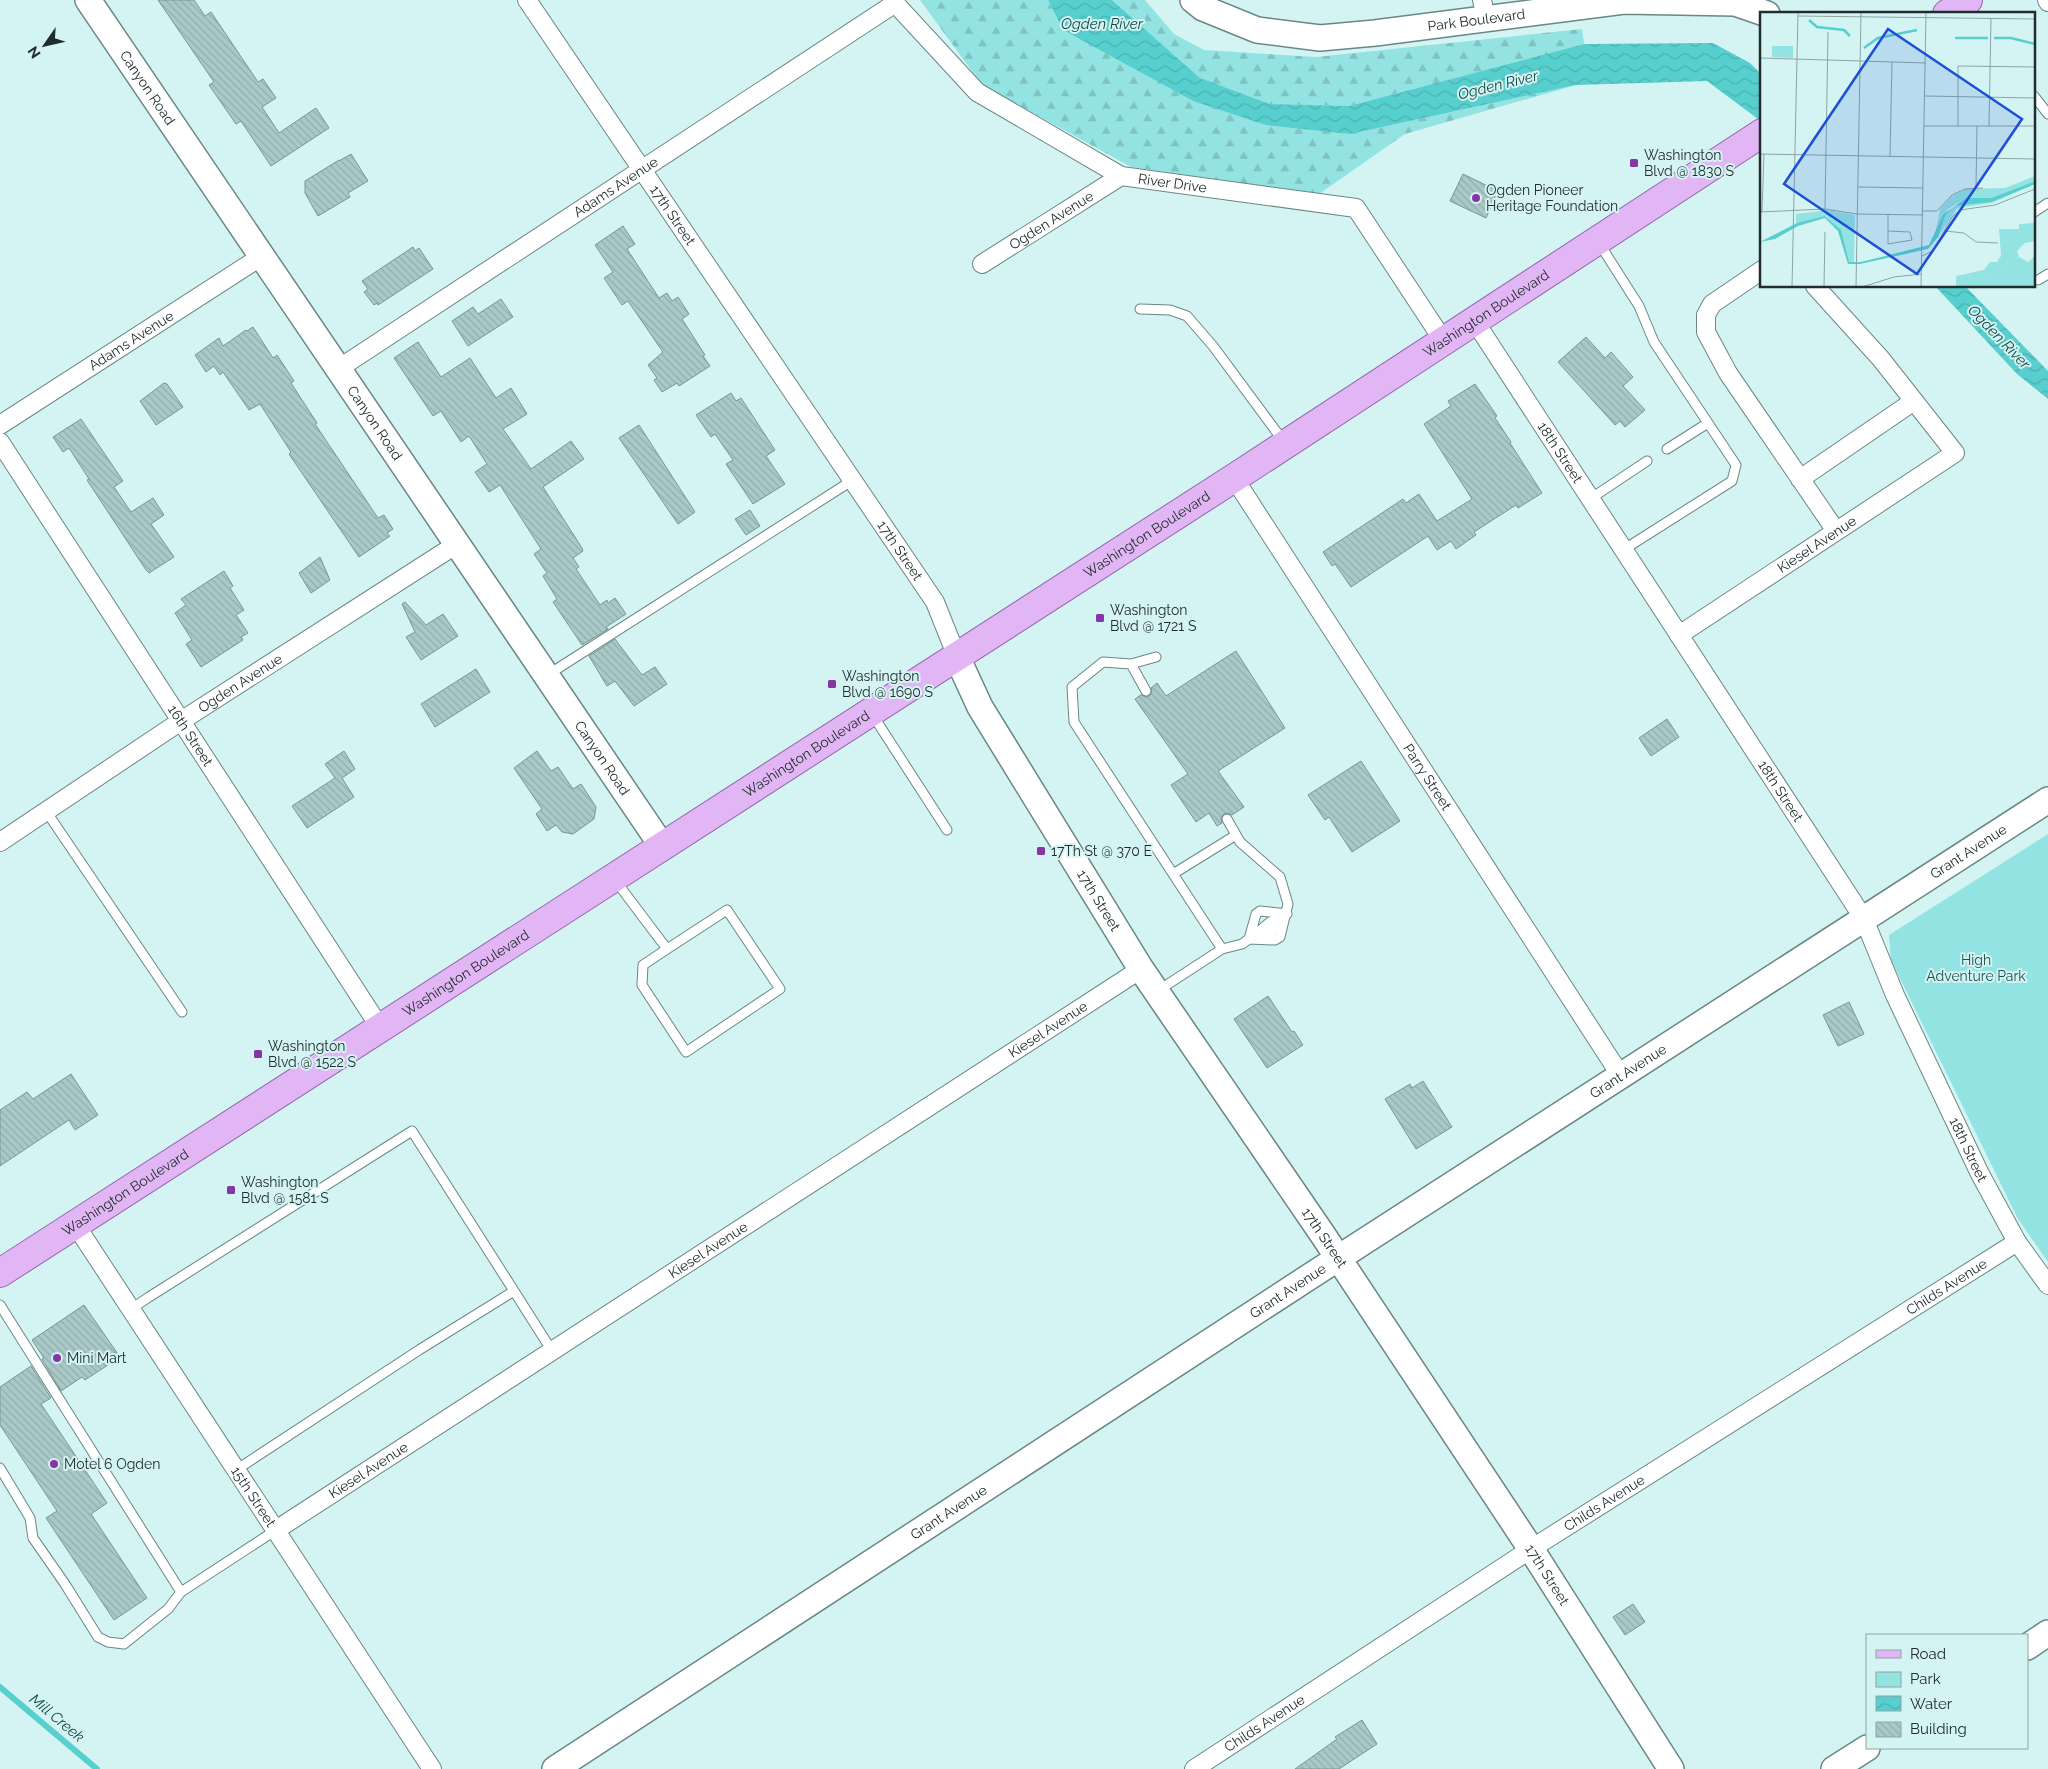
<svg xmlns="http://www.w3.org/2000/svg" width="2048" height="1769" font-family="Raleway,sans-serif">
<defs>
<pattern id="forest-firs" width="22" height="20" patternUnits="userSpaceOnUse" patternTransform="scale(1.25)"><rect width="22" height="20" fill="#92e3e1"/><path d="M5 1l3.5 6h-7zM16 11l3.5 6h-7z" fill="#7ec3c1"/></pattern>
<pattern id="water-waves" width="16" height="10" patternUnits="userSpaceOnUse" patternTransform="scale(1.25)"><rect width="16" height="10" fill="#56cfce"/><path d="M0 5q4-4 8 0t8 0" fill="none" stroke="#4bb2b1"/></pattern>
<pattern id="building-back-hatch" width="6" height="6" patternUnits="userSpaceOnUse" patternTransform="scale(1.25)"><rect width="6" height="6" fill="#a9c9c8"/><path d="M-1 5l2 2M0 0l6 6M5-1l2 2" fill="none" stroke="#91adac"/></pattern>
</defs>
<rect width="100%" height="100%" fill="#d4f4f3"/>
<!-- forest -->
<path fill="url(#forest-firs)" d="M 920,0 L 1048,0 L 1063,30 L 1193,101 L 1350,134 L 1576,85 L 1405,134 L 1319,194 L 1131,167 L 982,85 Z
M 1112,0 L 1145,0 L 1174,34 L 1204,50 L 1316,57 L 1582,29 L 1584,44 L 1349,106 L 1270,104 L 1200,78 Z"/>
<!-- green -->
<path fill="#92e3e1" d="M 2048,834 L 2048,1262 L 2018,1219 L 1891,960 L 1889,935 Z"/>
<!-- water -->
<path fill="url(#water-waves)" d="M 1048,0 L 1112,0 L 1200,78 L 1270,104 L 1349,106 L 1584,44 L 1713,43 L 1750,63 L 1762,75 L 1762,122 L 1707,81 L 1576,85 L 1350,134 L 1266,125 L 1193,101 L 1063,30 Z
M 1935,286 L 1965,286 L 2048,371 L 2048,399 L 2017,374 Z"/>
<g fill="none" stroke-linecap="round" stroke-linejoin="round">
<!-- stream -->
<path stroke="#56cfce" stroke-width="6" d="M 0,1687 L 97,1769"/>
</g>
<!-- building -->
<path fill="url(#building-back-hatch)" stroke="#789695" d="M 158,0 L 194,0 L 205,16 L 211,12 L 258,82 L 263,79 L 276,98 L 262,107 L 279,133 L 316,108 L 329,128 L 271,166 L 241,121 L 236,124 L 209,85 L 214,82 Z
M 351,154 L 368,181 L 348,193 L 350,197 L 318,216 L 305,193 L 305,181 L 339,160 L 339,161 Z
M 1463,174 L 1498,191 L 1486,218 L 1450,201 Z
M 623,226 L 635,244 L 627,249 L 659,298 L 667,293 L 672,301 L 678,297 L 689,314 L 682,319 L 705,355 L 703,356 L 710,366 L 679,386 L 677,383 L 662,392 L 654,380 L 657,378 L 648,365 L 663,352 L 628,301 L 622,305 L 604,278 L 613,272 L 595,245 Z
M 413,247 L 415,251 L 419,248 L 433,269 L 378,305 L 377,303 L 374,305 L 364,292 L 368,289 L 362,281 Z
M 501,299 L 513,317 L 468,346 L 452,321 L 473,307 L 478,314 Z
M 253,327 L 273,358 L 277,355 L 294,381 L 291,383 L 317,423 L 315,424 L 378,518 L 384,515 L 393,529 L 387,533 L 390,536 L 359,557 L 289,454 L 291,452 L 260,404 L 249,410 L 223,372 L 220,375 L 214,366 L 206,372 L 195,355 L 219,338 L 223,346 L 246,330 L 247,331 Z
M 1586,337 L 1605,358 L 1611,352 L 1633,377 L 1623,386 L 1645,410 L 1625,427 L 1620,421 L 1615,425 L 1558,362 Z
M 418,342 L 441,377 L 470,358 L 496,398 L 511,388 L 527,414 L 503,429 L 531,469 L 571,441 L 584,459 L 543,487 L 582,548 L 583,551 L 573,558 L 579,567 L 576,569 L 600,605 L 607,600 L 608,603 L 615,598 L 626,614 L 606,627 L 608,629 L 582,645 L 553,602 L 557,599 L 543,576 L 547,573 L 534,554 L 541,549 L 500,485 L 489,492 L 475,472 L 487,464 L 469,436 L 461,442 L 441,411 L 433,416 L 394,358 Z
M 164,383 L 167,384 L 183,407 L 156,425 L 140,401 Z
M 1475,384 L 1497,416 L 1495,418 L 1511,442 L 1510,443 L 1542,493 L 1518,508 L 1516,505 L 1474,532 L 1476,535 L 1456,549 L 1451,541 L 1437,550 L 1428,536 L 1351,587 L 1335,564 L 1332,566 L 1323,552 L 1403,499 L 1406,503 L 1419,494 L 1437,521 L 1472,499 L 1424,424 L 1451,406 L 1448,401 Z
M 731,393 L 736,401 L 741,398 L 775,450 L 766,456 L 785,484 L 753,504 L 726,464 L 733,460 L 715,434 L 711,437 L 696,415 Z
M 81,419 L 123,481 L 114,487 L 131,512 L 153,498 L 164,515 L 151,524 L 174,557 L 149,573 L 146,570 L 87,480 L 89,479 L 69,448 L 63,452 L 53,437 Z
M 639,425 L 695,512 L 678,524 L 619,438 Z
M 750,510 L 760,526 L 746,535 L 735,519 Z
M 320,557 L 330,580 L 311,593 L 299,573 Z
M 224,571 L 233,586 L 230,588 L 244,610 L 236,615 L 248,633 L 241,637 L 243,640 L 201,667 L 186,644 L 192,640 L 175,613 L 186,605 L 181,599 Z
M 405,602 L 426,625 L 443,614 L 458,636 L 421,660 L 406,637 L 415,632 L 402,604 Z
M 615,639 L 642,675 L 655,667 L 667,684 L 634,706 L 615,681 L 607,686 L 589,656 Z
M 1236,651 L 1285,728 L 1218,771 L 1244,807 L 1232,815 L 1228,813 L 1224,814 L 1221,818 L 1222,823 L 1217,826 L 1209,813 L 1196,822 L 1171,785 L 1188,774 L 1135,699 L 1141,695 L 1145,697 L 1149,696 L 1152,692 L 1151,688 L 1157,683 L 1166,696 Z
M 476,669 L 490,692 L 435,727 L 421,704 Z
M 1667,719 L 1679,737 L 1651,756 L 1639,738 Z
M 344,751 L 355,769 L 342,778 L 354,797 L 307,828 L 292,806 L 335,778 L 325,764 Z
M 537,751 L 551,771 L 558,767 L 573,789 L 581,784 L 596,807 L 594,819 L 573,834 L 562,832 L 556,825 L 547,831 L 536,814 L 542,809 L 514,768 Z
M 1361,761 L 1400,821 L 1352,852 L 1329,817 L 1325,820 L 1308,795 Z
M 1268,996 L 1292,1032 L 1294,1031 L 1303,1045 L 1267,1068 L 1234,1019 Z
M 1849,1002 L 1864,1034 L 1838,1046 L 1823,1015 Z
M 71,1074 L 98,1115 L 75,1130 L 69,1120 L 0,1166 L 0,1110 L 27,1092 L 33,1099 Z
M 1423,1081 L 1452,1127 L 1416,1149 L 1385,1099 L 1410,1084 L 1412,1088 Z
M 84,1305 L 120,1357 L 85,1380 L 82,1377 L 61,1391 L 42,1359 L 44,1358 L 32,1340 Z
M 31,1366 L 51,1398 L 41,1404 L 107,1503 L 91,1514 L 147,1598 L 114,1620 L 46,1518 L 57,1511 L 0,1425 L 0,1387 Z
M 1633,1604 L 1645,1622 L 1625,1635 L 1613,1617 Z
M 1362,1720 L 1377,1744 L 1339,1769 L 1295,1769 L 1337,1739 L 1335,1737 Z"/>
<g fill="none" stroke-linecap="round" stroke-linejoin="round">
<defs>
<path id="lane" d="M 2034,96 L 2048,114
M 2034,212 L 2048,203
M 1599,243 L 1639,306 L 1654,342 L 1736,465 L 1732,481 L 1623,550
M 2038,280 L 2048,274
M 1140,309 L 1170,310 L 1187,316 L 1213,346 L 1284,442
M 1667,449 L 1708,423
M 1590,499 L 1647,461
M 1156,657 L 1131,664 L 1103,662 L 1072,687 L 1074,722 L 1222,949 L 1159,990
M 1131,664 L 1146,691
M 549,674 L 853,480
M 872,714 L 947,830
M 46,811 L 182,1012
M 1173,874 L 1236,835
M 615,880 L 667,949 L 643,965 L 642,985 L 686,1052 L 780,989 L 727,910 L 667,949
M 1252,937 L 1270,922 L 1286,914
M 1257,937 C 1270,934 1275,931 1282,920
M 1249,939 L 1256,914 L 1260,911 L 1287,914
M 1222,949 L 1242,944 L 1249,939 L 1275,940 L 1280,937 L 1288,904 L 1280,877 L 1240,842 L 1227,819
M 0,1305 L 181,1592
M 131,1309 L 149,1297 L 412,1131 L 514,1291
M 0,1468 L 30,1518 L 33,1538 L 65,1584 L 98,1637 L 108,1642 L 124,1644 L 168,1609 L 181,1592 L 276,1530
M 236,1470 L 419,1350 L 514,1291 L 552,1351"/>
<g id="street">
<path id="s1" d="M 527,0 L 935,602 L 957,657"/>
<path id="s2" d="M 892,0 L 977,92 L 1121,176 L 1356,208 L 1443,340"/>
<path d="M 1482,0 L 1486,19"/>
<path d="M 2047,0 L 2048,2"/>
<path id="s3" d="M 982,264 L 1121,176"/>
<path d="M 1762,270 L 1712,304 L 1706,315 L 1706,332 L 1728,373 L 1836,531"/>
<path id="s4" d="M 1474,320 L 1864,919 L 1895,995 L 1980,1174 L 2017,1242 L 2048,1285"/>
<path id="s5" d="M 338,369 L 894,4"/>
<path id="s6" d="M 0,425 L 262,256"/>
<path id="s7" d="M 0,442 L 381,1029"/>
<path id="s8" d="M 1234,478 L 1621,1076"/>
<path d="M 1800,479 L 1914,401"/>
<path id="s9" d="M 1679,635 L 1955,453 L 1881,359 L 1815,286"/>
<path id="s10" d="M 0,842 L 181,721 L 457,544"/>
<path id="s11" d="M 75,1224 L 432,1769"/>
<path id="s12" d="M 276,1530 L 1141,969"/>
<path id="s13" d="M 1194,1769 L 1531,1549 L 2017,1242"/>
</g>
<g id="secondary">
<path id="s14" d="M 88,0 L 662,846"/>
<path id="s15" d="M 1193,0 L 1203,8 L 1257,30 L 1320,38 L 1375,33 L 1624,1 L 1735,3 L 1767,14"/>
<path id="s16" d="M 957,657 L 980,707 L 1141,969 L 1323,1235 L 1531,1549 L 1671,1769"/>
<path d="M 2027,1647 L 2048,1633"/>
<path id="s17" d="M 555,1769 L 1309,1277 L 2048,800"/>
<path d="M 1834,1769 L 1867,1748"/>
</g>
<g id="primary">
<path d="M 1947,14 L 1968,0"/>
<path id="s18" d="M 0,1273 L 1234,478 L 1762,133"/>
</g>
</defs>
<!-- lane casing -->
<use href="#lane" stroke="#698786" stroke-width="11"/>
<!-- street casing -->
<use href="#street" stroke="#698786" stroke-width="20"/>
<!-- secondary casing -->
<use href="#secondary" stroke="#698786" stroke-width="28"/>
<!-- primary casing -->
<use href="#primary" stroke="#9267ab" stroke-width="30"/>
<!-- lane -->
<use href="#lane" stroke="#fff" stroke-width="9"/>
<!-- street -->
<use href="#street" stroke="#fff" stroke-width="18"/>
<!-- secondary -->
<use href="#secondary" stroke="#fff" stroke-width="25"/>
<!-- primary -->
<use href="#primary" stroke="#e2b6f5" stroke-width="28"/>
</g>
<!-- markers -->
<g fill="#8535a5" stroke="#d4f4f3" stroke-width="2">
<rect x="1629" y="158" width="10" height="10" rx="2.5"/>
<circle cx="1476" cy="198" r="5"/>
<rect x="1095" y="613" width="10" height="10" rx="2.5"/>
<rect x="827" y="679" width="10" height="10" rx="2.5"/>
<rect x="1036" y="846" width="10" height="10" rx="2.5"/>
<rect x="253" y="1049" width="10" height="10" rx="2.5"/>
<rect x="226" y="1185" width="10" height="10" rx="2.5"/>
<circle cx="57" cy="1358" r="5"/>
<circle cx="54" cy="1464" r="5"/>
</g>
<g text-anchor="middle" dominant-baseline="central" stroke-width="4" stroke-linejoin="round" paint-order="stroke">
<!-- street labels -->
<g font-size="14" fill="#202d2c" stroke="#d4f4f3">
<text stroke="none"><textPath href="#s15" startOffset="292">Park Boulevard</textPath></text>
<text stroke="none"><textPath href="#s14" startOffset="106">Canyon Road</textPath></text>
<text stroke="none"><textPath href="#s2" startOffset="344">River Drive</textPath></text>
<text stroke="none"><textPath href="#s5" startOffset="332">Adams Avenue</textPath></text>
<text stroke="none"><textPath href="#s1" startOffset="260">17th Street</textPath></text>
<text stroke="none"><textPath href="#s3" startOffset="82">Ogden Avenue</textPath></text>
<text stroke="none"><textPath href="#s18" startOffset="1769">Washington Boulevard</textPath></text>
<text stroke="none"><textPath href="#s6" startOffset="156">Adams Avenue</textPath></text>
<text stroke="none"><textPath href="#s14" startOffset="511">Canyon Road</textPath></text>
<text stroke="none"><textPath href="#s4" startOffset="158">18th Street</textPath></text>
<text stroke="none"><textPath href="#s18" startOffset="1364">Washington Boulevard</textPath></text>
<text stroke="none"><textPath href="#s9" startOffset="165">Kiesel Avenue</textPath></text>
<text stroke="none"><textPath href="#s1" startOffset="665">17th Street</textPath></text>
<text stroke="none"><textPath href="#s10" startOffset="288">Ogden Avenue</textPath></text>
<text stroke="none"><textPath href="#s7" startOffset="350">16th Street</textPath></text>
<text stroke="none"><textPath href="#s18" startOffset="959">Washington Boulevard</textPath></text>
<text stroke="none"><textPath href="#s14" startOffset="916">Canyon Road</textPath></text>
<text stroke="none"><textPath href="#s8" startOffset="356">Parry Street</textPath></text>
<text stroke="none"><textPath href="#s4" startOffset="562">18th Street</textPath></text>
<text stroke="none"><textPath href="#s17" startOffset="1685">Grant Avenue</textPath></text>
<text stroke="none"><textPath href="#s16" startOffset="282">17th Street</textPath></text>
<text stroke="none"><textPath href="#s18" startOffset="554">Washington Boulevard</textPath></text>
<text stroke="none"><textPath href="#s12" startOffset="920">Kiesel Avenue</textPath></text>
<text stroke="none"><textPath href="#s17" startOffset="1280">Grant Avenue</textPath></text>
<text stroke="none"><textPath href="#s4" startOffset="968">18th Street</textPath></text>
<text stroke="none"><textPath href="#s18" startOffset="149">Washington Boulevard</textPath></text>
<text stroke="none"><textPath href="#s16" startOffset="688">17th Street</textPath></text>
<text stroke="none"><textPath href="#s12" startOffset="515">Kiesel Avenue</textPath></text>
<text stroke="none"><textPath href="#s13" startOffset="894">Childs Avenue</textPath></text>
<text stroke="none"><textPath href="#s17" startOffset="875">Grant Avenue</textPath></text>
<text stroke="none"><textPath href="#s12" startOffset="110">Kiesel Avenue</textPath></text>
<text stroke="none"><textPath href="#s11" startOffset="326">15th Street</textPath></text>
<text stroke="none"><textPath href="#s13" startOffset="489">Childs Avenue</textPath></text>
<text stroke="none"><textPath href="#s17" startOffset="470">Grant Avenue</textPath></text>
<text stroke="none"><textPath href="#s16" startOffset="1092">17th Street</textPath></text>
<text stroke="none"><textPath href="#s13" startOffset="84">Childs Avenue</textPath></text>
</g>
<!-- poi labels -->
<g font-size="14" fill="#202d2c" stroke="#d4f4f3" text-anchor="start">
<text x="1644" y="155">Washington<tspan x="1644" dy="16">Blvd @ 1830 S</tspan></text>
<text x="1486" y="190">Ogden Pioneer<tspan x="1486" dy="16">Heritage Foundation</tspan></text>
<text x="1110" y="610">Washington<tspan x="1110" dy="16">Blvd @ 1721 S</tspan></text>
<text x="842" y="676">Washington<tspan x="842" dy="16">Blvd @ 1690 S</tspan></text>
<text x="1051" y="851">17Th St @ 370 E</text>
<text x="268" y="1046">Washington<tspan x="268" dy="16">Blvd @ 1522 S</tspan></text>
<text x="241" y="1182">Washington<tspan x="241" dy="16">Blvd @ 1581 S</tspan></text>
<text x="67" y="1358">Mini Mart</text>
<text x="64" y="1464">Motel 6 Ogden</text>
</g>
<!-- park labels -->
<g font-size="14" fill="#1d5151" stroke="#d4f4f3">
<text x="1976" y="960">High<tspan x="1976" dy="16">Adventure Park</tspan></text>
</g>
<!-- water labels -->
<g font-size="15" font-style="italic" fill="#134948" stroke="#d4f4f3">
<text x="1102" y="24">Ogden River</text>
<text transform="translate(1498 85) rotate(-14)">Ogden River</text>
<text transform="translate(1999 337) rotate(46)">Ogden River</text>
<text transform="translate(57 1718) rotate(40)">Mill Creek</text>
</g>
</g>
<!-- overview -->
<g transform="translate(1760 12)">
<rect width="275" height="275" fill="#d4f4f3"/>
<path d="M 275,164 L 275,169 L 231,186 L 206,186 L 188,197 L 175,222 L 180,197 L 192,184 L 206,177 L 245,176 ZM 275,172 L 232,191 L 197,196 L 178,225 L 185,204 L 195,194 L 232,190 ZM 275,211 L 275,229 L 265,231 L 257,239 L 259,245 L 248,247 L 247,255 L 210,270 L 210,275 L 196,275 L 196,264 L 224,258 L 230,250 L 237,250 L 241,243 L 239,217 L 259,217 L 259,212 Z" fill="#92e3e1"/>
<path d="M 275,244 L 275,275 L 210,275 L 210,270 L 247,255 L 248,247 L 259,245 L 268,250 Z" fill="#92e3e1"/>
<path d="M 12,34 L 33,34 L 33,46 L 12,45 ZM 67,198 L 95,203 L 94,250 L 89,250 L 86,244 L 80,218 L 66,204 L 36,212 L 36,202 Z" fill="#92e3e1"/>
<path d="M 275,169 L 275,172 L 232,190 L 195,194 L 185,204 L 178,225 L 168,237 L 100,252 L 88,252 L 78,219 L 65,206 L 38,214 L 15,227 L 0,230 L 37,211 L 65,204 L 81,218 L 89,250 L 101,250 L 169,233 L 183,203 L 206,186 L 231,186 Z" fill="#56cfce"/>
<path fill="none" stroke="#56cfce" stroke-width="2.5" d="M 49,8 L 57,15 L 84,18 L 90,24M 195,26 L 228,26M 234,26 L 251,26 L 275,32M 104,36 L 118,26 L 157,18"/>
<path fill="none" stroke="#8ca4a3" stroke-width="1" d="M 38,4 L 275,7M 1,46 L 166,51M 165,84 L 275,86M 164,114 L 275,114M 198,114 L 198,54 L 275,55M 229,114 L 231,6M 0,142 L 275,147M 130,144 L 132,50M 98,175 L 163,176M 216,175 L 217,114M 65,197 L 68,20M 163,199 L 177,199 L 192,183 L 205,177 L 223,176M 0,200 L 65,197 L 97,202 L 163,203M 2,200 L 4,142M 128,219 L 150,220 L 152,228 L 128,232 L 128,202M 185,219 L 204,221 L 216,230 L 238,231M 162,244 L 173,239 L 192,205 L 200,198 L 235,193 L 275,177M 32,275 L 38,0M 64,275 L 65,220M 96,275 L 101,0M 102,275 L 134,265 L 161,262M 161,275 L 166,0"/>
<path fill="#1d4ed8" fill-opacity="0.15" stroke="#1d4ed8" stroke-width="2.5" d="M 128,17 L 262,107 L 157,262 L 24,172 Z"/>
<rect width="275" height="275" fill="none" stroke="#202d2c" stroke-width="2.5"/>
</g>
<!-- legend -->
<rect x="1866" y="1634" width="162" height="115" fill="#d4f4f3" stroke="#8ca4a3"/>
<rect x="1876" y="1650" width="25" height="8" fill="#e2b6f5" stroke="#8ca4a3"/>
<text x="1910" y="1659" font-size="15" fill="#202d2c">Road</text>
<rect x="1876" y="1672" width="25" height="15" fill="#92e3e1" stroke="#8ca4a3"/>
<text x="1910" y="1684" font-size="15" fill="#202d2c">Park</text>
<rect x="1876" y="1696" width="25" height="15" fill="url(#water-waves)" stroke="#8ca4a3"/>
<text x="1910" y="1709" font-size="15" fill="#202d2c">Water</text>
<rect x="1876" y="1722" width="25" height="15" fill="url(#building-back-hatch)" stroke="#8ca4a3"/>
<text x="1910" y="1734" font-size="15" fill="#202d2c">Building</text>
<!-- north arrow -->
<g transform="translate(45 45) rotate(236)" stroke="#d4f4f3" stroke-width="4" paint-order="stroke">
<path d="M0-4L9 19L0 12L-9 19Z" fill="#202d2c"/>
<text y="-8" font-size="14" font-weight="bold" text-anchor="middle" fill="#202d2c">N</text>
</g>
</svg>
